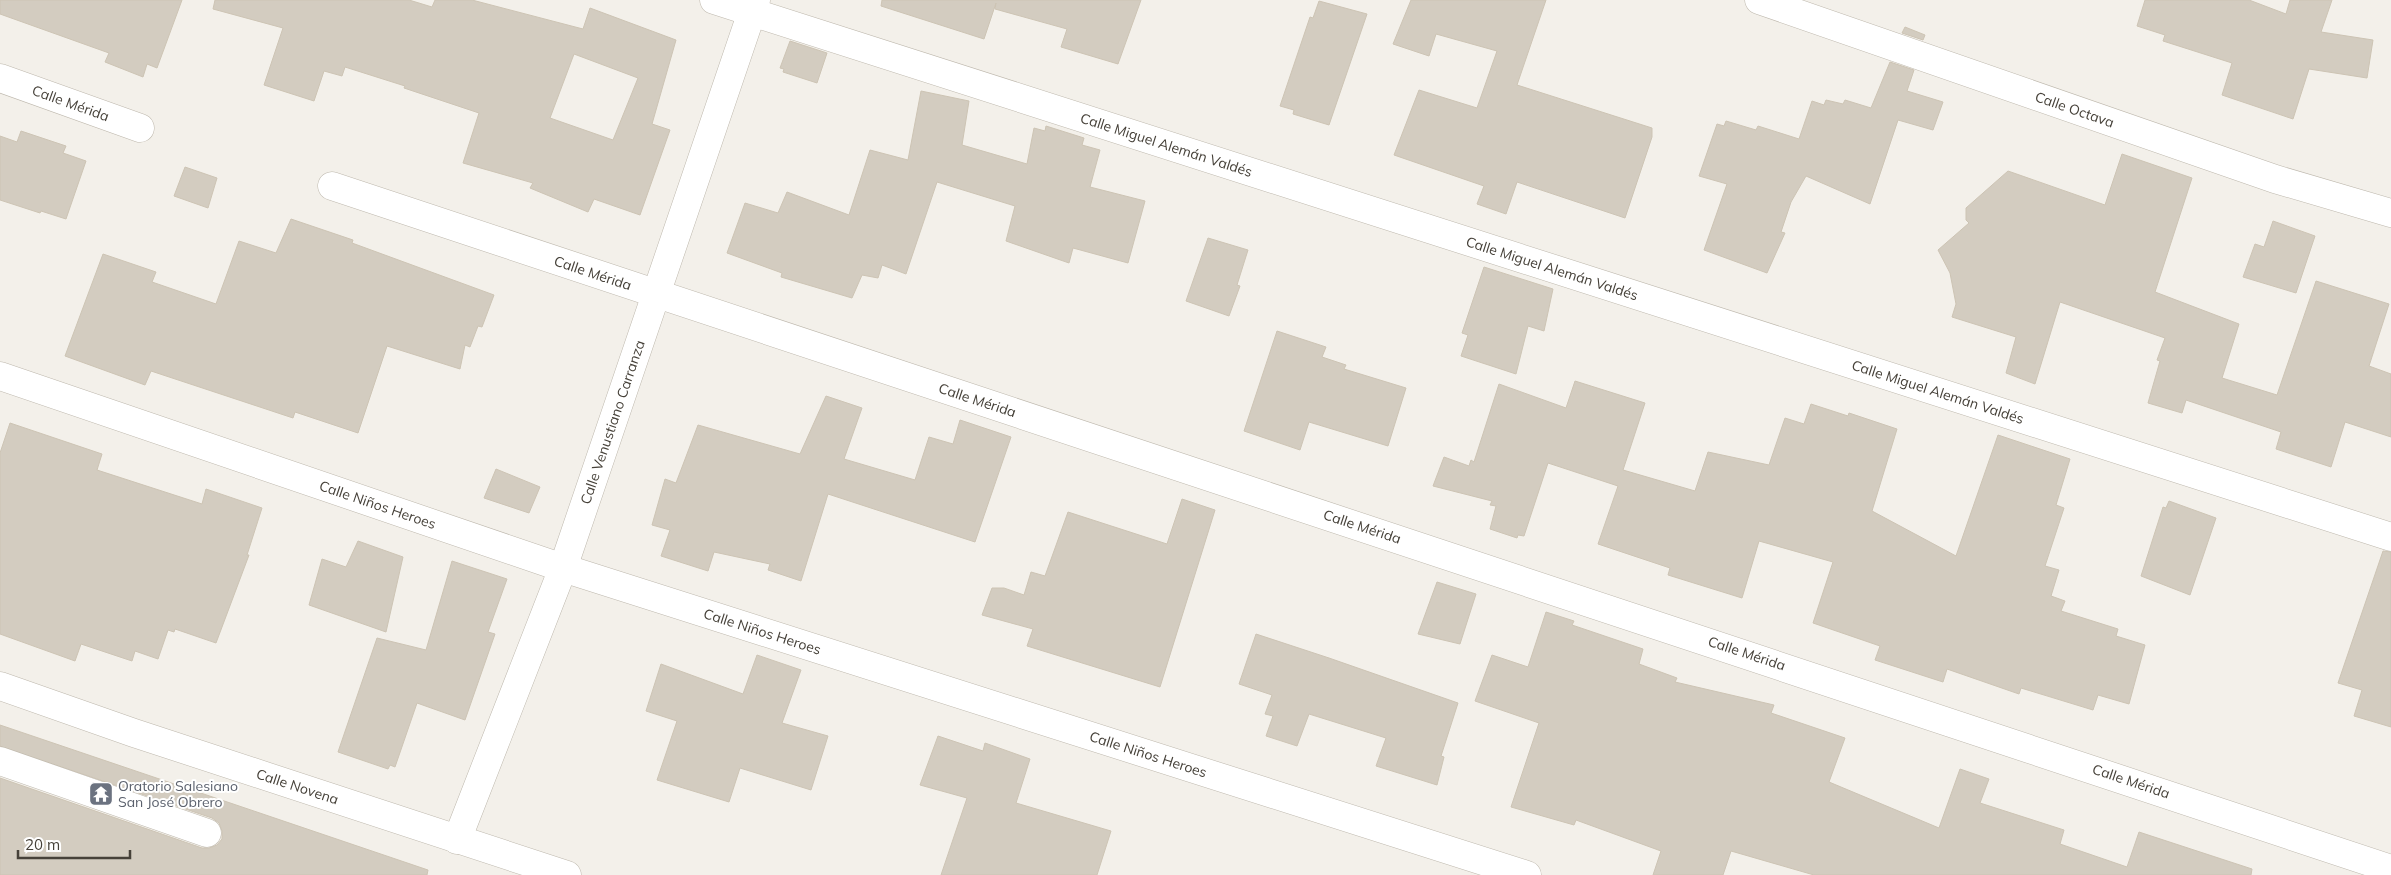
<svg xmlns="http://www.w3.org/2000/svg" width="2391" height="875" font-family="Mulish,sans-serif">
<rect width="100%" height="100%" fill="#f3f0ea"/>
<!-- building -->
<path fill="#d3ccc0" stroke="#cdc4b4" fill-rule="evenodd" d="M 0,0 L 182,0 L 157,68 L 147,64 L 143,77 L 105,62 L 109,53 L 0,14 Z
M 215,0 L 409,0 L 432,7 L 435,0 L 472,0 L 583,29 L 590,8 L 676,40 L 652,124 L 670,130 L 640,215 L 594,199 L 588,212 L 530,188 L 533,183 L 463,163 L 479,113 L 404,88 L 405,86 L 345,67 L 342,76 L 324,71 L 314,101 L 264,85 L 283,28 L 213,9 ZM 574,54 L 638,78 L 613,140 L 550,118 Z
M 882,0 L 1141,0 L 1118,64 L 1061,47 L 1067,29 L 995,9 L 996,3 L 984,39 L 881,6 Z
M 1411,0 L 1546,0 L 1517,85 L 1652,128 L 1652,137 L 1625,218 L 1517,182 L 1506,214 L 1477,204 L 1484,186 L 1394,155 L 1419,90 L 1477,108 L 1497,51 L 1436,34 L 1429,56 L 1393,44 Z
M 2145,0 L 2249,0 L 2286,14 L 2290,0 L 2332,0 L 2321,32 L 2373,40 L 2367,78 L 2309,69 L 2293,119 L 2222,95 L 2232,63 L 2163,41 L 2165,35 L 2137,26 Z
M 1319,1 L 1367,14 L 1329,125 L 1293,114 L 1294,110 L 1280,106 L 1310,17 L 1313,18 Z
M 1905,27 L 1925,35 L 1923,40 L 1902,33 Z
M 790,41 L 827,53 L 817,83 L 783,72 L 784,69 L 780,68 Z
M 1890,62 L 1914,70 L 1907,91 L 1943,102 L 1933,130 L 1898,120 L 1870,204 L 1806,176 L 1791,202 L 1781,232 L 1785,233 L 1767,273 L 1704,250 L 1727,184 L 1699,176 L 1717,124 L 1724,126 L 1726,121 L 1756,130 L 1758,126 L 1799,139 L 1812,101 L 1824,105 L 1826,100 L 1843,104 L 1845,100 L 1871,108 Z
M 921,91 L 969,101 L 962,145 L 1027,164 L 1034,128 L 1045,131 L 1046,126 L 1084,138 L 1082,145 L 1100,150 L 1090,187 L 1145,201 L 1128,263 L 1073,248 L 1069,263 L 1006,241 L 1015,206 L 937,182 L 906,274 L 882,265 L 878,278 L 862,275 L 852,298 L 781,277 L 782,273 L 727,253 L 745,203 L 778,213 L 787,192 L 849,215 L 870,150 L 908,160 Z
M 21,131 L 66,146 L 63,153 L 86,161 L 66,219 L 41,211 L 40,213 L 0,200 L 0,136 L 17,142 Z
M 2122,154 L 2192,178 L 2155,292 L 2239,324 L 2222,378 L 2277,395 L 2316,281 L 2389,304 L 2369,366 L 2391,374 L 2391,437 L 2345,422 L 2331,467 L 2276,449 L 2281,432 L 2186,400 L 2182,413 L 2148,403 L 2160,361 L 2157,360 L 2165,338 L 2060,302 L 2035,384 L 2006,373 L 2016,337 L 1952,317 L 1956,304 L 1950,273 L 1938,250 L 1969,223 L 1966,220 L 1966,208 L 2008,171 L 2105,205 Z
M 185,167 L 217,178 L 208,208 L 174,196 Z
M 291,219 L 353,240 L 352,243 L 494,295 L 482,327 L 478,326 L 470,347 L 465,345 L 460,369 L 387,346 L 358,433 L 295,412 L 293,418 L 151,371 L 145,385 L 65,356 L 103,254 L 156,272 L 152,282 L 216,304 L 239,241 L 276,253 Z
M 2273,221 L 2315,236 L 2296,293 L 2243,277 L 2255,244 L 2264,247 Z
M 1208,238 L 1248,250 L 1237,285 L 1240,286 L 1229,316 L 1186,301 Z
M 1484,267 L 1553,289 L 1544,331 L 1528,326 L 1516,374 L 1461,356 L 1468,335 L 1462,333 Z
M 1277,331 L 1326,347 L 1322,357 L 1346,365 L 1344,369 L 1406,388 L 1388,446 L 1309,422 L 1300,450 L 1244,431 Z
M 1575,381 L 1645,403 L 1623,470 L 1695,491 L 1708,452 L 1769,465 L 1785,418 L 1804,424 L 1811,404 L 1848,416 L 1849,413 L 1897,429 L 1872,511 L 1956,556 L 1998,435 L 2070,459 L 2056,505 L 2064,508 L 2045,566 L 2059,570 L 2051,596 L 2065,601 L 2061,611 L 2118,629 L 2116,636 L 2145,645 L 2129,704 L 2098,695 L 2093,710 L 2021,688 L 2019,694 L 1947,669 L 1943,682 L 1875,660 L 1880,646 L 1813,623 L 1833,562 L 1759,541 L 1742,598 L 1668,575 L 1670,568 L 1598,544 L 1618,486 L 1548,463 L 1524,536 L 1518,535 L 1517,538 L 1490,529 L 1496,506 L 1490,505 L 1492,501 L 1433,486 L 1444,457 L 1469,466 L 1471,460 L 1474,462 L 1499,384 L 1566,408 Z
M 826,396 L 862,408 L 844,459 L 915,480 L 929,437 L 953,444 L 960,420 L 1011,437 L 975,542 L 828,494 L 801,581 L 768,570 L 770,564 L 714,552 L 708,571 L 661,556 L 670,530 L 652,525 L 665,479 L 676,483 L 698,425 L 800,454 Z
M 10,423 L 102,454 L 97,470 L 202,504 L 206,489 L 262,508 L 247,555 L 249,555 L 216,643 L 175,629 L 174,632 L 168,630 L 158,659 L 135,651 L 132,661 L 81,644 L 75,661 L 0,634 L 0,453 Z
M 496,469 L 540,487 L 529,513 L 484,498 Z
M 1182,499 L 1215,510 L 1160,687 L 1027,646 L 1033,629 L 982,615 L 992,588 L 1004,588 L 1024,595 L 1031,572 L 1045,576 L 1068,512 L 1167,544 Z
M 2169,501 L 2216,518 L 2190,595 L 2141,576 L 2163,507 L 2166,508 Z
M 358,541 L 403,557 L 386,632 L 309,605 L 322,559 L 346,567 Z
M 2383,551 L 2391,552 L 2391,727 L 2354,716 L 2362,690 L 2338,683 Z
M 452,561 L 507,579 L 488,632 L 495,634 L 465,720 L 417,703 L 395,767 L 390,765 L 388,769 L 338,752 L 377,638 L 426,650 Z
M 1437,582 L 1476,594 L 1460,644 L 1418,634 Z
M 1546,612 L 1574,621 L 1572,625 L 1643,649 L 1639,664 L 1677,678 L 1675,682 L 1774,705 L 1771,713 L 1845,738 L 1829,782 L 1939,828 L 1960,769 L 1989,779 L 1980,803 L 2064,830 L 2060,844 L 2127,867 L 2139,832 L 2252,869 L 2251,875 L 1814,875 L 1731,851 L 1723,875 L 1653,875 L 1661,851 L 1576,820 L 1574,825 L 1511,807 L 1539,723 L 1475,701 L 1492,655 L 1528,667 Z
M 1256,634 L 1329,658 L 1458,703 L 1441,756 L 1444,757 L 1437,785 L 1376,766 L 1386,738 L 1309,714 L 1297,746 L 1266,736 L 1273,716 L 1265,714 L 1272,695 L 1239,684 Z
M 757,655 L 801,670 L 782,723 L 828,736 L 811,790 L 740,768 L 729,802 L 657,780 L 677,721 L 646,711 L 661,664 L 743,694 Z
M 0,725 L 428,870 L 427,875 L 0,875 L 0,778 L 202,848 L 209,848 L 217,845 L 222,839 L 222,831 L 219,823 L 212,818 L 0,746 Z
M 938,736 L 983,751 L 985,743 L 1030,759 L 1016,803 L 1111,831 L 1097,875 L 941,875 L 967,798 L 920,785 Z"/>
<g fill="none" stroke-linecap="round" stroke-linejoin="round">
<defs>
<g id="minor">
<path id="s1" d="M 714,0 L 2391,537"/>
<path id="s2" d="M 1759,0 L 2275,179 L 2391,213"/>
<path id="s3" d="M 0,78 L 140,128"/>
<path id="s4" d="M 332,186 C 1017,416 1706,636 2391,869"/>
<path id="s5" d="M 0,376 L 563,568 L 1527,875"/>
<path id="s6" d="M 0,686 L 134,733 L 567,875"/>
<path d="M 0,761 L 207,833"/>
<path id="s7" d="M 457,840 L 563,568 L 756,0"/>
</g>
</defs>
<!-- minor casing -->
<use href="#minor" stroke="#beb8ad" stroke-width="29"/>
<!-- minor -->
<use href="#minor" stroke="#fff" stroke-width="28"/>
</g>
<!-- icons -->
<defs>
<symbol id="temple-square" viewBox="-11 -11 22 22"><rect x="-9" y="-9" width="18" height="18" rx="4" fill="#6b7280" stroke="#fff"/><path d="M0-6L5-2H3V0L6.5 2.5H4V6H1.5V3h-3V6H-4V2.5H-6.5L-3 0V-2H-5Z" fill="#fff"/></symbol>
</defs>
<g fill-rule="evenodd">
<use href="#temple-square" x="87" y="780" width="28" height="28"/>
</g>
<g text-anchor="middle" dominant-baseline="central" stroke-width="4" stroke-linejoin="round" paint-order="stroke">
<!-- street labels -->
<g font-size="14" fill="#464139" stroke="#fff">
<text stroke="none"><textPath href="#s3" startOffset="75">Calle Mérida</textPath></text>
<text stroke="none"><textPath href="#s2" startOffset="334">Calle Octava</textPath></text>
<text stroke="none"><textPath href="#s1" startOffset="475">Calle Miguel Alemán Valdés</textPath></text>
<text stroke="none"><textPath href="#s1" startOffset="880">Calle Miguel Alemán Valdés</textPath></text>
<text stroke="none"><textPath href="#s4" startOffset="275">Calle Mérida</textPath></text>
<text stroke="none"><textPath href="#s1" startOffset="1285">Calle Miguel Alemán Valdés</textPath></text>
<text stroke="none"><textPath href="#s4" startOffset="680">Calle Mérida</textPath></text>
<text stroke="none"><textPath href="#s7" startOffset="446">Calle Venustiano Carranza</textPath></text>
<text stroke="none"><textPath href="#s5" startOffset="399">Calle Niños Heroes</textPath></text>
<text stroke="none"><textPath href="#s4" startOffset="1085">Calle Mérida</textPath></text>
<text stroke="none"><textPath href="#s5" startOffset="804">Calle Niños Heroes</textPath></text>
<text stroke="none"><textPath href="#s4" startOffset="1490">Calle Mérida</textPath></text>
<text stroke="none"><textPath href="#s5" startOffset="1209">Calle Niños Heroes</textPath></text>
<text stroke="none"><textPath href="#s4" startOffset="1895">Calle Mérida</textPath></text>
<text stroke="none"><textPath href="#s6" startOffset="314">Calle Novena</textPath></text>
</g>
<!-- worship labels -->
<g font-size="14" fill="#5b616d" stroke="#fff" text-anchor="start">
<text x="118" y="786">Oratorio Salesiano<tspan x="118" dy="16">San José Obrero</tspan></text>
</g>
</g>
<!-- scale -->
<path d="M18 850v8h112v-8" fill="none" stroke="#464139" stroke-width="2.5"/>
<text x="25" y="850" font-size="15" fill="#464139" stroke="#ffffff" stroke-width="4" paint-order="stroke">20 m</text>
</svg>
